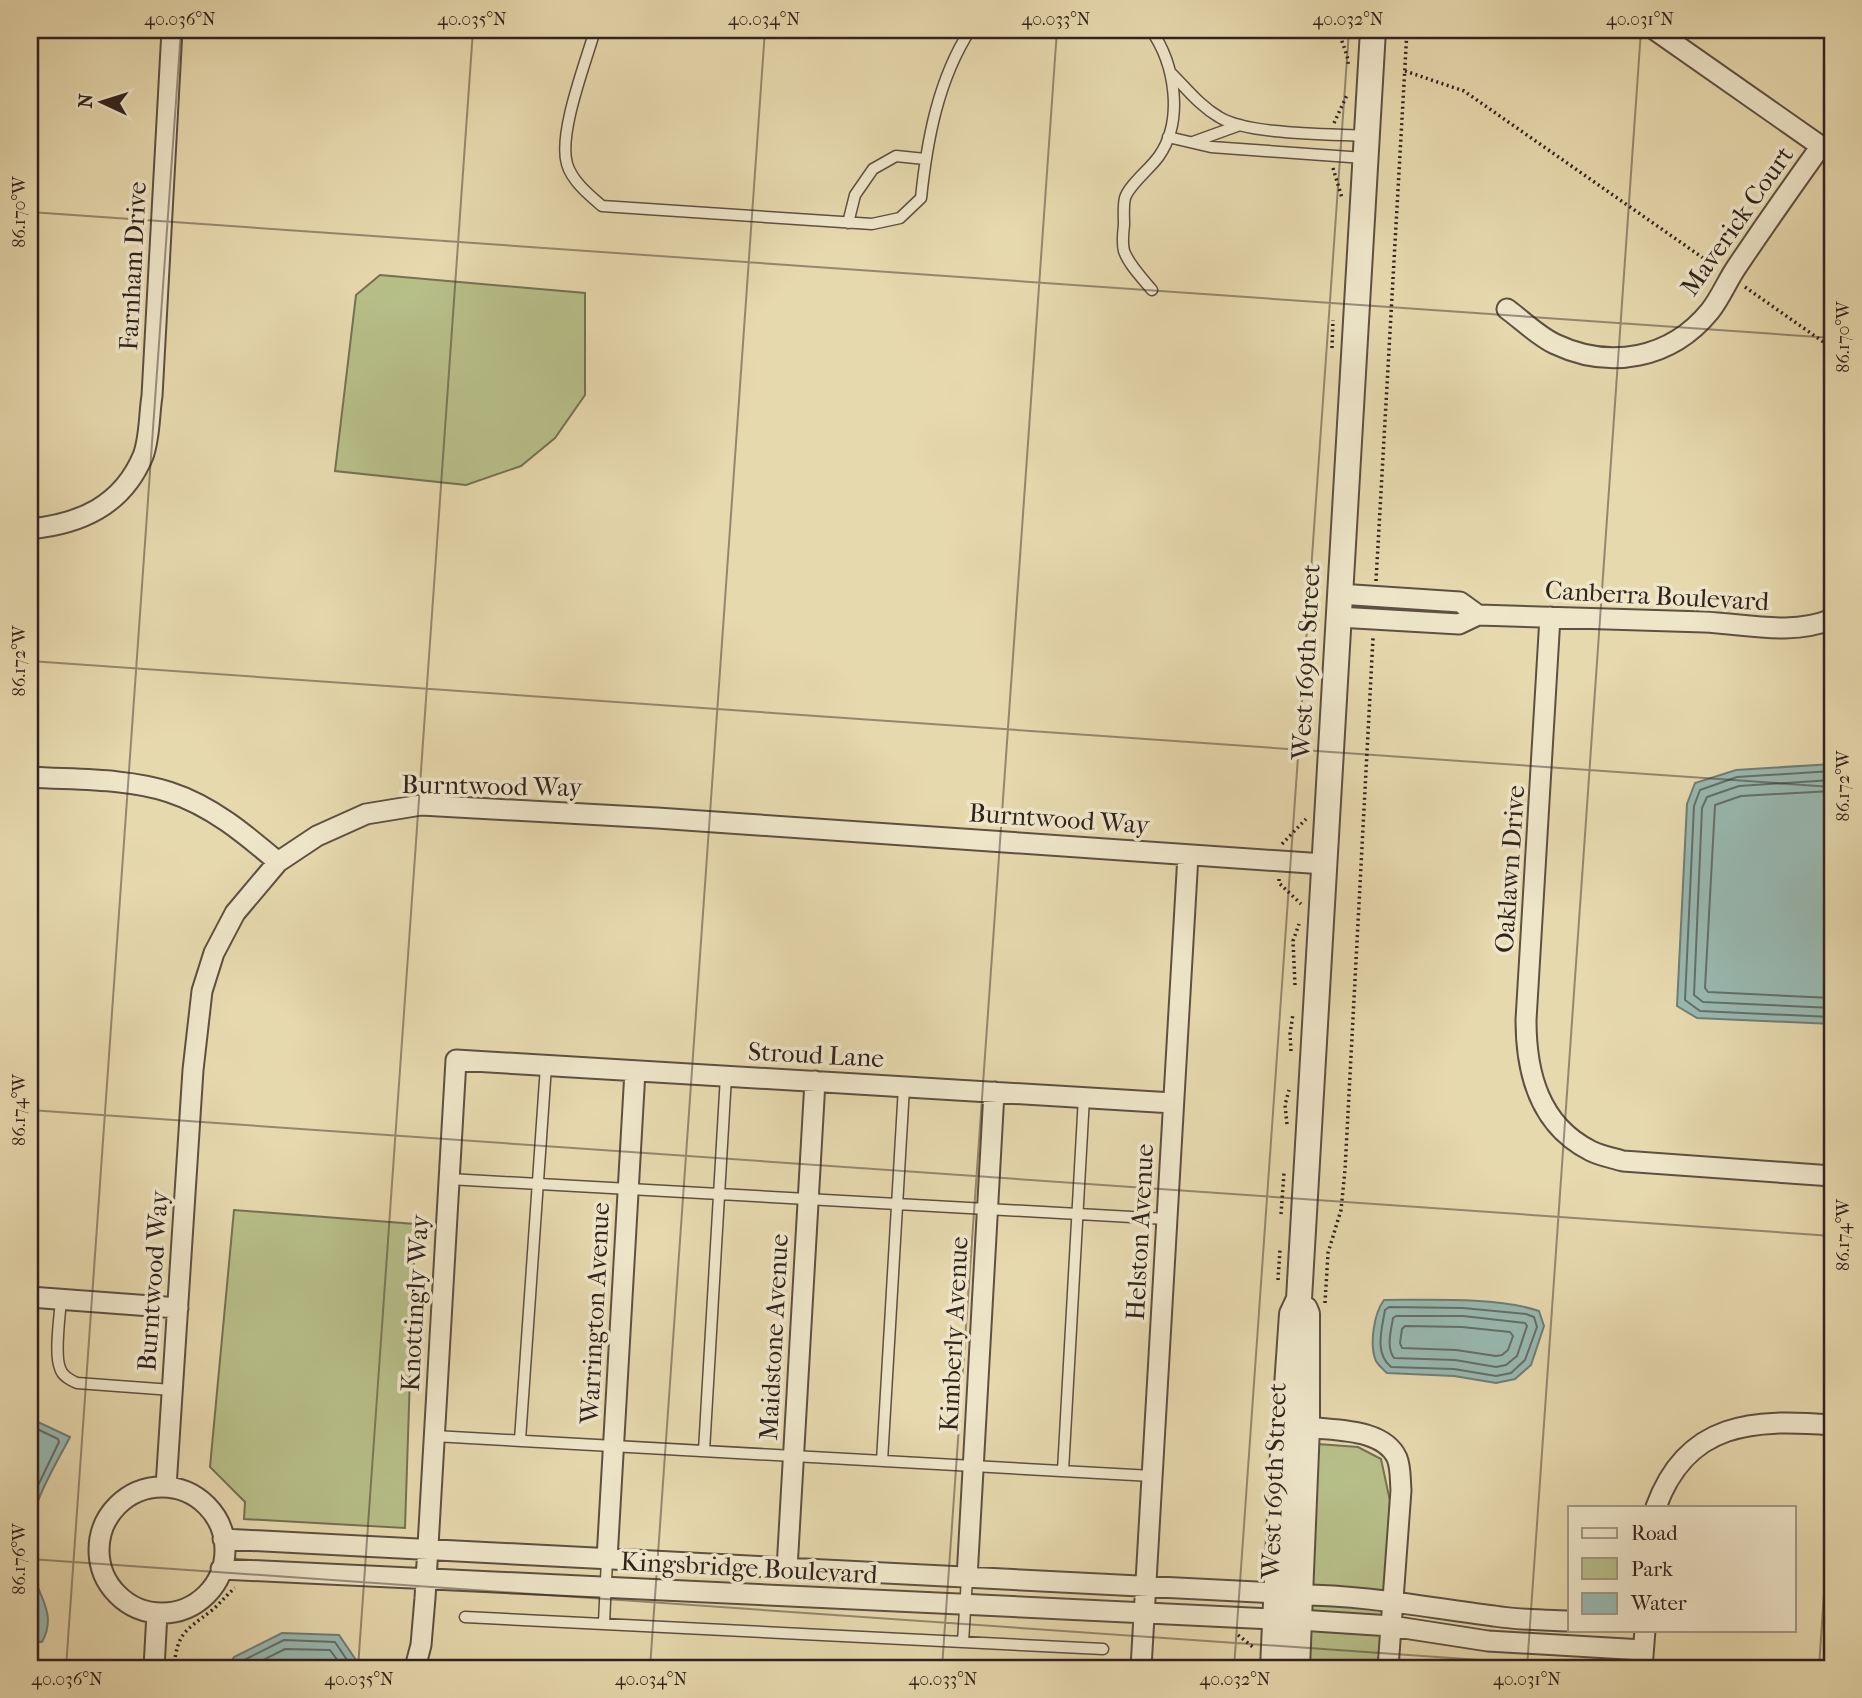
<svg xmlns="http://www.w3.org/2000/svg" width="1862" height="1698" font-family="'IM FELL French Canon',serif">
<rect width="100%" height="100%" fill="#e7d9ae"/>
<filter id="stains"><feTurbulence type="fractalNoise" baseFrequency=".00286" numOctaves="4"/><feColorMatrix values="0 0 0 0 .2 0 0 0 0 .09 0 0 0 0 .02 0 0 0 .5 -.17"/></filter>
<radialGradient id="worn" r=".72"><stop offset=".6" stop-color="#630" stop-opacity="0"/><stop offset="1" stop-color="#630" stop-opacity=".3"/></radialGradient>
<!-- green -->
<path fill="#b7bf89" stroke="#747154" stroke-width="2" d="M 380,275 L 585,293 L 585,395 L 555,438 L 521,466 L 466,485 L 335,471 L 356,295 Z
M 234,1210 L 415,1224 L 405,1528 L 244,1519 L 245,1502 L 210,1467 Z
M 1318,1444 L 1358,1447 L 1381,1459 L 1390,1501 L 1381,1668 L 1303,1668 Z"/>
<!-- water -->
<path fill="#98b9b2" stroke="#6f7d77" stroke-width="2" d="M 1832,764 L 1832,1024 L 1697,1018 L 1677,1006 L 1687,804 L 1695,783 L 1736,770 Z
M 1384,1300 C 1429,1300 1498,1297 1539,1311 L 1544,1326 L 1531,1365 L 1515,1379 L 1496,1383 L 1454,1376 L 1387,1373 C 1384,1370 1378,1365 1376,1361 C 1369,1345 1374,1313 1384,1300 Z
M 30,1422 L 38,1422 L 70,1437 C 53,1470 30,1504 30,1542 C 30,1551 30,1561 32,1570 C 37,1594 58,1614 42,1642 L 30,1641 Z
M 282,1633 L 339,1635 L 356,1660 L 352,1668 L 227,1668 L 234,1657 Z"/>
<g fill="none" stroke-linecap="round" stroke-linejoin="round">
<!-- shore -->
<path stroke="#646e68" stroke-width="2" d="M 1832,771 L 1737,777 L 1700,790 L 1694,806 L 1685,1000 L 1700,1011 L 1832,1017
M 1832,780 L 1739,786 L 1707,797 L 1702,808 L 1694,995 L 1703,1002 L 1832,1008
M 1832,791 L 1741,796 L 1715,805 L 1705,988 L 1708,992 L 1832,998
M 1389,1307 L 1463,1308 L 1526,1314 L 1534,1317 L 1537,1327 L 1525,1360 L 1511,1373 L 1496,1376 L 1454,1369 L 1391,1367 C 1374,1353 1382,1329 1385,1310 Z
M 1396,1316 L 1463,1316 L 1525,1323 L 1527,1326 L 1517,1356 L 1506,1365 L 1496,1367 L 1455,1360 L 1394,1358 C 1386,1347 1391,1331 1393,1318 Z
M 1405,1326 L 1462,1327 L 1510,1332 L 1513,1336 L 1508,1350 L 1502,1355 L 1496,1356 L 1456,1350 L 1402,1348 L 1400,1343 L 1402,1329 Z
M 30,1429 L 37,1429 L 58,1439 L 59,1442 L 30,1502
M 235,1668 L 240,1662 L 284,1640 L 335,1642 L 347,1660 L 347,1668
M 247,1668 L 285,1649 L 330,1650 L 338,1661 L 338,1668"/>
<defs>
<path id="service" d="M 595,30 C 586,62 558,133 567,164 C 572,181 589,195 602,206 L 872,224 L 900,218 L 921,198 C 927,140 938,80 970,30
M 1151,30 C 1175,64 1184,120 1159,156 C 1150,169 1129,185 1125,198 C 1123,206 1124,216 1124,225 C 1123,233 1122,243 1124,251 C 1129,265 1143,279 1152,290
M 1171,73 C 1187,89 1200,106 1219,117 C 1248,135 1330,134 1366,136
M 1168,137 L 1211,147 L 1364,158
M 1193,142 L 1240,125
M 848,223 L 855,195 L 873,169 L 896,156 L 925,159
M 449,1179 L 1167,1219
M 61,1299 C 60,1316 54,1354 60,1368 C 62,1376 70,1380 77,1383 L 172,1390
M 434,1436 L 1152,1476
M 520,1440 L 546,1066
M 704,1451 L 726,1076
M 882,1461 L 904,1087
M 1063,1471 L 1084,1097
M 465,1617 L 1103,1649
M 604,1623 L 607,1559
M 963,1642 L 967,1578"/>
<path id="minor" d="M 1655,30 L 1832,154
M 1507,309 C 1522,320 1538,336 1555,344 C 1610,370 1671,359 1710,311 C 1721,297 1728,279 1738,265 C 1765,225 1793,185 1821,146
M 30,529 C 80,524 122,506 143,456 C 150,438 149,414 152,396 L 172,30
M 1339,594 L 1460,602 L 1478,615
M 1338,617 L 1459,624 L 1478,615 C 1553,618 1629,619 1704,622 C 1746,624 1792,636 1832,619
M 1550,617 L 1526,1020 C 1526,1073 1539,1125 1591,1151 C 1601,1156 1613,1158 1623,1161 L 1832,1176
M 30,777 C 75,780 126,778 169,792 C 212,806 245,834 278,862
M 30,1297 L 178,1308
M 1307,1427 C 1335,1431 1383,1428 1397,1458 C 1401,1468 1400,1480 1401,1490 L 1388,1668
M 166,1487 L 193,1070 L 202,991 L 214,953 L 235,913 L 278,862 L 317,836 L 366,814 L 421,805 L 657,818 L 1324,864
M99 1550a63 63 0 1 1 126 0a63 63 0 1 1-126 0Z
M 1656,1507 C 1687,1421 1754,1419 1832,1425
M 223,1539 L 1276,1593
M 607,1559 L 635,1071
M 221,1569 L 1274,1619
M 787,1569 L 815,1081
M 967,1578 L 994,1092
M 1300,1595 C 1366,1595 1429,1608 1494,1616 C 1519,1620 1545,1620 1570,1621
M 1299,1620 L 1391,1626 L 1488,1641 L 1643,1650
M 154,1668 L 157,1613
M 415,1668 L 421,1645 L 425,1598 L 456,1060 L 1173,1103
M 1141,1668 L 1188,855
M 1642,1668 L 1645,1630"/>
<path id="tertiary" d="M 1273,1668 L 1284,1430 L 1292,1314 L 1299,1299 L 1373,30
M 1297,1668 L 1307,1427 L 1307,1314 L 1305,1309"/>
</defs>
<!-- service casing -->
<use href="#service" stroke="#5e5042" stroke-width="13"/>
<!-- minor casing -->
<use href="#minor" stroke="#5e5042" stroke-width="23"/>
<!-- tertiary casing -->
<use href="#tertiary" stroke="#5e5042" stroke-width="28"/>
<!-- path -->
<path stroke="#31231e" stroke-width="3.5" stroke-dasharray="2 3.5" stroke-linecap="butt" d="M 1340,30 C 1340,43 1349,53 1348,66
M 1405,71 L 1464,91 L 1716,267
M 1334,123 L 1347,95
M 1333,168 L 1342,198
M 1745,287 L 1832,348
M 1332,348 L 1333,320
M 1376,581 L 1407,30
M 1282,844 L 1306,819
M 1279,879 L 1279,883 L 1301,904
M 1295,985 L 1293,941 L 1299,924
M 1291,1051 L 1290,1034 L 1293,1014
M 1287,1124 L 1285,1105 L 1289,1090
M 1281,1214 L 1284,1173
M 1278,1280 L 1280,1249
M 1325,1303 L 1328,1253 L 1341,1210 L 1345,1170 L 1373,638
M 1238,1635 L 1254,1648
M 174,1668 C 177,1633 185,1631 211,1611 C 220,1604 226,1595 235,1588"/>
<!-- service -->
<use href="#service" stroke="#efe6ca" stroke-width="10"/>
<!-- minor -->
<use href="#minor" stroke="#efe6ca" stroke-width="19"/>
<!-- tertiary -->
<use href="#tertiary" stroke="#efe6ca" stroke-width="24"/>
</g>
<!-- ticks -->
<path fill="none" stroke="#31231e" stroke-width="2" stroke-opacity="0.45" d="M 30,212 L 1832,338M 30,661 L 1832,787M 30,1110 L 1832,1236M 30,1559 L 1596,1668M 66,1668 L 181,30M 358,1668 L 473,30M 650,1668 L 765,30M 942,1668 L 1057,30M 1234,1668 L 1349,30M 1527,1668 L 1641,30M 1819,1668 L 1832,1473"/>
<g text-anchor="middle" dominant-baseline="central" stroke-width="7" stroke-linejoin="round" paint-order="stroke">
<!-- street labels -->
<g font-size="26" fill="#31231e" stroke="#efe6ca">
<text transform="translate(1737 221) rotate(-55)">Maverick Court</text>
<text transform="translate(133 266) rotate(-87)">Farnham Drive</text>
<text transform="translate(1657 596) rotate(3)">Canberra Boulevard</text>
<text transform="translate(1306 662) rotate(-87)">West 169th Street</text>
<text transform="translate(492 786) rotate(1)">Burntwood Way</text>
<text transform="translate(1059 819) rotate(4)">Burntwood Way</text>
<text transform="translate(1510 869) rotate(-86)">Oaklawn Drive</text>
<text transform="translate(816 1055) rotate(3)">Stroud Lane</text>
<text transform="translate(1140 1232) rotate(-87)">Helston Avenue</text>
<text transform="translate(153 1281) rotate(-86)">Burntwood Way</text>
<text transform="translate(415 1303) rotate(-87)">Knottingly Way</text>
<text transform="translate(595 1313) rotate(-87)">Warrington Avenue</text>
<text transform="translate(954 1334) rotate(-87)">Kimberly Avenue</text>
<text transform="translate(774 1337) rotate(-87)">Maidstone Avenue</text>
<text transform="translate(1274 1481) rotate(-88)">West 169th Street</text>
<text transform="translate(749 1568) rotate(3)">Kingsbridge Boulevard</text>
</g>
</g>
<!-- margin -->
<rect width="1862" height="1698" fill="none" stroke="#e7d9ae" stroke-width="77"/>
<!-- legend -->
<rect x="1568" y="1506" width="228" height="126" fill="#efe6ca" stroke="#a39885" stroke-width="2"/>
<rect x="1582" y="1528" width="35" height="10" fill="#efe6ca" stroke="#a39885" stroke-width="2"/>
<text x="1631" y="1540" font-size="21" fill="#31231e">Road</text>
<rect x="1582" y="1558" width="35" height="21" fill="#b7bf89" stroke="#a39885" stroke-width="2"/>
<text x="1631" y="1576" font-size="21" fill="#31231e">Park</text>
<rect x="1582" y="1593" width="35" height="21" fill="#98b9b2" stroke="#a39885" stroke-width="2"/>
<text x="1631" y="1610" font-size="21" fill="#31231e">Water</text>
<!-- north arrow -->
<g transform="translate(102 102) rotate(274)" stroke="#efe6ca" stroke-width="5" paint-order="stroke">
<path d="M0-5L12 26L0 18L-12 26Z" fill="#31231e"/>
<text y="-10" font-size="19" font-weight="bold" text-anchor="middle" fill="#31231e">N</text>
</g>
<rect x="38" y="38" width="1786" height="1622" fill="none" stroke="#31231e" stroke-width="2.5"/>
<g font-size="18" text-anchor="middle" fill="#31231e">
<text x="180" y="25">40.036°N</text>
<text x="472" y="25">40.035°N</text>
<text x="764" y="25">40.034°N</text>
<text x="1056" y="25">40.033°N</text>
<text x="1348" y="25">40.032°N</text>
<text x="1640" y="25">40.031°N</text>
<text transform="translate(19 212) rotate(-90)" y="6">86.170°W</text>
<text transform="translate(1843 337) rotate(-90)" y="6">86.170°W</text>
<text transform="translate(19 661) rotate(-90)" y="6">86.172°W</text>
<text transform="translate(1843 786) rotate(-90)" y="6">86.172°W</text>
<text transform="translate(19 1110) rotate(-90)" y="6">86.174°W</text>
<text transform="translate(1843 1235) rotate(-90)" y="6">86.174°W</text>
<text transform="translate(19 1559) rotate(-90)" y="6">86.176°W</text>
<text x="67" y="1685">40.036°N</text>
<text x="359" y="1685">40.035°N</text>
<text x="651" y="1685">40.034°N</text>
<text x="943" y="1685">40.033°N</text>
<text x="1235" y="1685">40.032°N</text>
<text x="1527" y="1685">40.031°N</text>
</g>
<rect width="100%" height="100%" filter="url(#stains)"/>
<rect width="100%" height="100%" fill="url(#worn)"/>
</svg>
